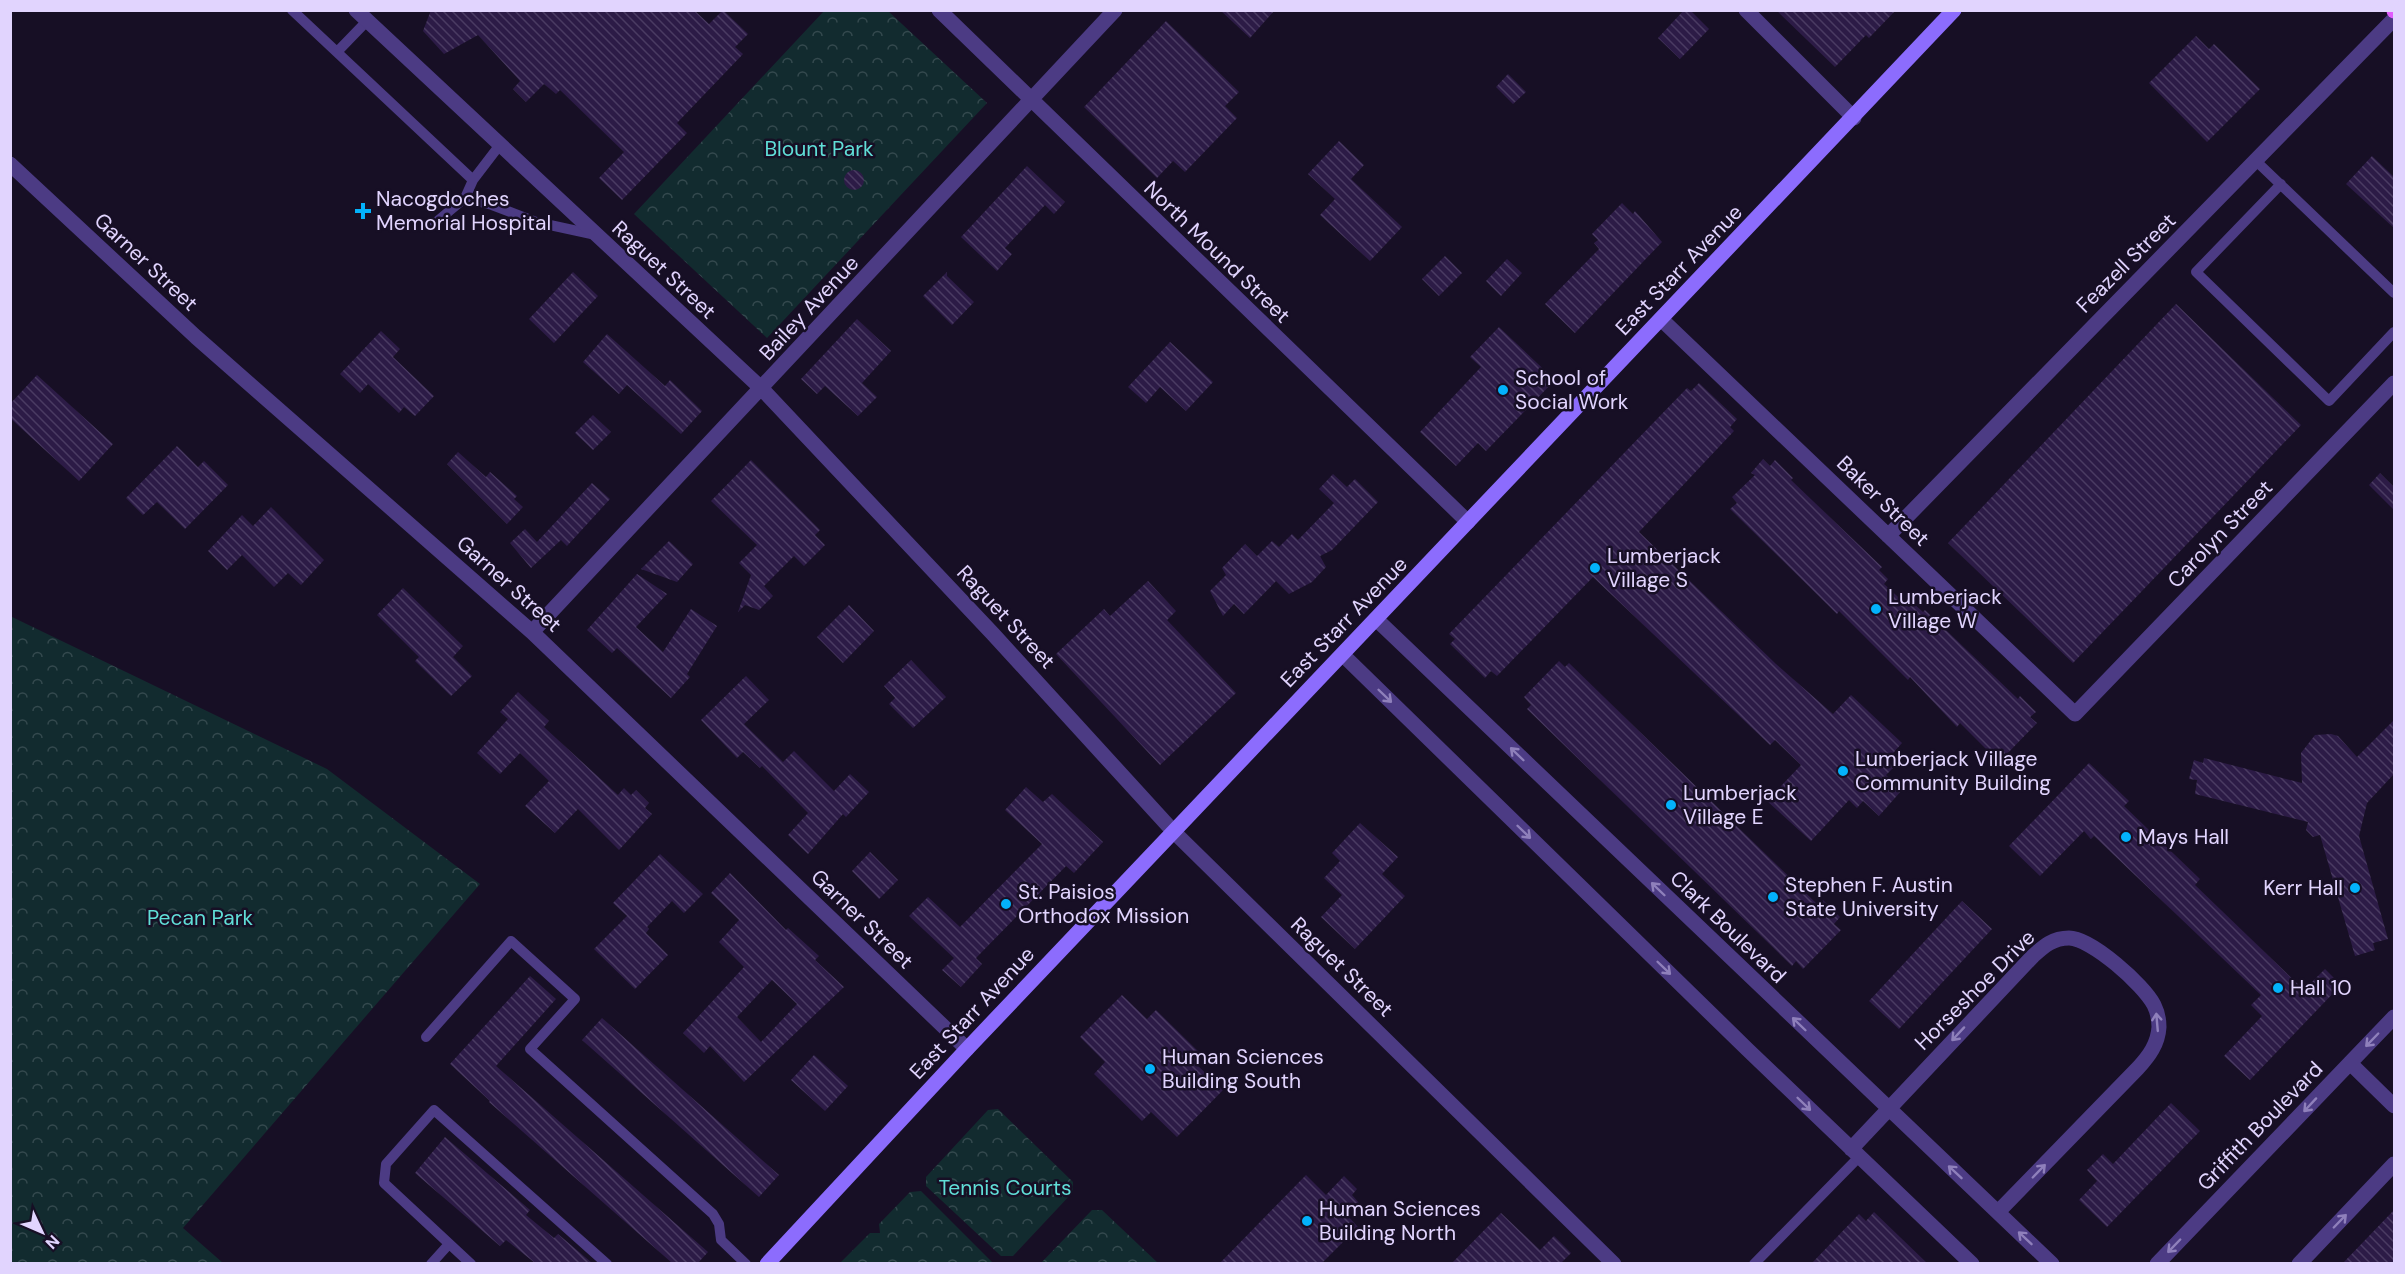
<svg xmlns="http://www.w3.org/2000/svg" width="2405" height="1274" font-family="'DM Sans',sans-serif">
<defs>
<pattern id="park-crowns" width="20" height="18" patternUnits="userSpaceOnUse" patternTransform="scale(1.5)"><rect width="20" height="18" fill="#122b2f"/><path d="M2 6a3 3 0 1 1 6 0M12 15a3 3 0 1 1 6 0" fill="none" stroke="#34494e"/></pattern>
<pattern id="building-back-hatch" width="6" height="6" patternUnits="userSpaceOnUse" patternTransform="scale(1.5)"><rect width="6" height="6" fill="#2c1b46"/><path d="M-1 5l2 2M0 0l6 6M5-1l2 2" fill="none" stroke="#4a3b62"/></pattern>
</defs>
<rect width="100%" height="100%" fill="#170f25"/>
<!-- park -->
<path fill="url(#park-crowns)" d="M 824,11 L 888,11 L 987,103 L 767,338 L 634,214 Z
M 10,616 L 327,769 L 480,884 L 183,1228 L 223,1263 L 11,1263 Z
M 998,1109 L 1073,1182 L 1073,1192 L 1013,1256 L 1001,1256 L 926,1186 L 926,1177 L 988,1110 Z
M 921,1191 L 993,1263 L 840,1263 L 870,1233 L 880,1233 L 879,1224 L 910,1192 Z
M 1092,1210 L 1102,1210 L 1158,1263 L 1041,1263 Z"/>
<!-- building -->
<path fill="url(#building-back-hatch)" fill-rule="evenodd" d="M 431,10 L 694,10 L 709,24 L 723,10 L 748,34 L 735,47 L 743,54 L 677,123 L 687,133 L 622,200 L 599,178 L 624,152 L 560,90 L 556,94 L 544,84 L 526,102 L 513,89 L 520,81 L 478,35 L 444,54 L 423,31 Z
M 1220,10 L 1275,10 L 1250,38 Z
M 1684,10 L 1690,10 L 1709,29 L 1680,59 L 1658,38 Z
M 1776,10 L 1896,10 L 1869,38 L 1866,35 L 1835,67 Z
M 1166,21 L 1239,92 L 1225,106 L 1237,118 L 1185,172 L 1173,161 L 1157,178 L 1084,107 Z
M 2196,36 L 2209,49 L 2214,44 L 2260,89 L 2207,142 L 2149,83 Z
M 1508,74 L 1526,92 L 1513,104 L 1496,87 Z
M 1339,141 L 1364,165 L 1351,179 L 1402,227 L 1370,261 L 1320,215 L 1335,199 L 1308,174 Z
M 2372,156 L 2394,177 L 2394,228 L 2346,184 Z
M 1027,166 L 1065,202 L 1054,214 L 1045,205 L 1005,248 L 1012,254 L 997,271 L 961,237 Z
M844 180a10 10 0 1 1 20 0a10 10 0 1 1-20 0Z
M 1622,203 L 1633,214 L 1635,211 L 1662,242 L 1575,333 L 1545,304 L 1599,249 L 1594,243 L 1598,240 L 1592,234 Z
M 1445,256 L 1462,273 L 1439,296 L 1422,279 Z
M 1507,259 L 1522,273 L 1501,296 L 1486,281 Z
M 573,272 L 598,296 L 554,343 L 529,319 Z
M 947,272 L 947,276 L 974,302 L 952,325 L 923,296 Z
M 2176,304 L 2301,425 L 2073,663 L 1948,543 Z
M 857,319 L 891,351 L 862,383 L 877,397 L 858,416 L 825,386 L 817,394 L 801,379 Z
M 1499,327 L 1555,380 L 1486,451 L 1478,443 L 1456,466 L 1420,432 L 1481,367 L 1470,357 Z
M 381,331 L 400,349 L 393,357 L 434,396 L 415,416 L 404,407 L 399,413 L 368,384 L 360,393 L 340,374 Z
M 607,334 L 665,386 L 670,380 L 702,411 L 681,434 L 627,385 L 619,394 L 583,362 Z
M 1170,342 L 1213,382 L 1186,411 L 1160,387 L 1146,403 L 1128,387 Z
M 37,375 L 113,444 L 79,481 L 10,418 L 10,404 Z
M 1699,383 L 1737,419 L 1730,427 L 1734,431 L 1639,532 L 1776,664 L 1833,714 L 1851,695 L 1902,743 L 1887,760 L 1894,767 L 1886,775 L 1902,790 L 1879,816 L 1863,801 L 1857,808 L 1849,800 L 1811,841 L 1767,801 L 1801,765 L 1775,740 L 1770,745 L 1593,577 L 1497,676 L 1491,671 L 1485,678 L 1450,644 L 1455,639 L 1449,634 L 1687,388 L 1691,391 Z
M 593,415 L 611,432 L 593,450 L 575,433 Z
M 177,446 L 198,467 L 204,461 L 228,485 L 185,529 L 157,502 L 143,515 L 126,498 Z
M 458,452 L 486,477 L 490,472 L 517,496 L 514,499 L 523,507 L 507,524 L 447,464 Z
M 1763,459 L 1770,466 L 1775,460 L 1793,478 L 1791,480 L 1882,567 L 1879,570 L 1888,579 L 1884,584 L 1909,607 L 1913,603 L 1923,612 L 1925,610 L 2018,699 L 2020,696 L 2036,712 L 2030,717 L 2037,723 L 2004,757 L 1998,751 L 1993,756 L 1960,723 L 1957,727 L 1910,677 L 1908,680 L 1839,611 L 1837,614 L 1730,509 L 1737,503 L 1732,497 L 1755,475 L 1751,473 Z
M 751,460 L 820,530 L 815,535 L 825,545 L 804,566 L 794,556 L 764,586 L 773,596 L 759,610 L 745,605 L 738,612 L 751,575 L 739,563 L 757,545 L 711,501 Z
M 2380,473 L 2394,487 L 2394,510 L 2369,485 Z
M 1333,474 L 1347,487 L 1355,479 L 1378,502 L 1332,550 L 1320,556 L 1326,567 L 1312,582 L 1289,594 L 1276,581 L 1244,614 L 1234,604 L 1223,616 L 1210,591 L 1226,575 L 1222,568 L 1245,544 L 1257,556 L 1272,541 L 1279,547 L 1292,534 L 1298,540 L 1334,503 L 1319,489 Z
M 592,483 L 610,499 L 567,546 L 561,540 L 531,568 L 510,543 L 525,529 L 537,542 Z
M 271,507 L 324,560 L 301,585 L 288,573 L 274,587 L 242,555 L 227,570 L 208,551 L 242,515 L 253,526 Z
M 669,541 L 693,564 L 677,582 L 641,569 Z
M 637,574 L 667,594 L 636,627 L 663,652 L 691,609 L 717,626 L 687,674 L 690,677 L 671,698 L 617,648 L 612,653 L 587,630 Z
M 1148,581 L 1176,611 L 1167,620 L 1236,693 L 1160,765 L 1056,654 L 1104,609 L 1110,616 Z
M 403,588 L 463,646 L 453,657 L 472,676 L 451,696 L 415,661 L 419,657 L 377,615 Z
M 849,605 L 874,631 L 843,663 L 817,637 Z
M 911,660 L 946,697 L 913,728 L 889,704 L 895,698 L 884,686 Z
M 1559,661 L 1565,667 L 1569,663 L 1818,905 L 1823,900 L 1840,917 L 1834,924 L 1841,930 L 1803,969 L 1796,961 L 1792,966 L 1527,709 L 1531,705 L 1524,697 Z
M 746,676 L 769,700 L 744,724 L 783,762 L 794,751 L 834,791 L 850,774 L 869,792 L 846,817 L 843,814 L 808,854 L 788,835 L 808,813 L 762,766 L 760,768 L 743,752 L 737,758 L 701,720 Z
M 518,692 L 549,721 L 544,727 L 618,795 L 624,788 L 631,795 L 636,790 L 649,803 L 645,808 L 652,814 L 619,850 L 578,809 L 555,833 L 525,806 L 549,781 L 520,753 L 500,774 L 477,753 L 508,719 L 500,712 Z
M 2394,720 L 2394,774 L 2367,803 L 2359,836 L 2388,939 L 2373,943 L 2375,950 L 2355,956 L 2320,835 L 2313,837 L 2306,830 L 2308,822 L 2195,794 L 2197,780 L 2189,779 L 2194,760 L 2203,763 L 2204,758 L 2302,783 L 2301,753 L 2315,735 L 2331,734 L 2338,736 L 2357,757 Z
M 2089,763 L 2129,801 L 2124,806 L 2200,879 L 2195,885 L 2304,990 L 2325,969 L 2341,985 L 2250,1080 L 2224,1056 L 2262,1016 L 2251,1005 L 2261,995 L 2094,836 L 2091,839 L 2084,831 L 2040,876 L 2009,846 Z
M 1026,787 L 1043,802 L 1052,794 L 1103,842 L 1074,873 L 1066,866 L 976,958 L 982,964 L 961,987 L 942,970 L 954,958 L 909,916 L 928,897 L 960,927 L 1042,844 L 1005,810 Z
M 1360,823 L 1398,857 L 1382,874 L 1405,896 L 1355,949 L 1321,917 L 1342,895 L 1324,878 L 1340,861 L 1332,853 Z
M 870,852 L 898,880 L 879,899 L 852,871 Z
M 660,854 L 703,894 L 684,913 L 672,901 L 647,927 L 649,929 L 646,933 L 668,955 L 635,989 L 594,949 L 627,916 L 613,903 Z
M 730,873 L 786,930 L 788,928 L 819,956 L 815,960 L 844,987 L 744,1082 L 710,1046 L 704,1053 L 683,1033 L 744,967 L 719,942 L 739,920 L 711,893 ZM 772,980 L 797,1004 L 761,1042 L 737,1017 Z
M 1962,901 L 1992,929 L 1899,1029 L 1869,1001 Z
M 530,976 L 556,999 L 496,1066 L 708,1252 L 698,1263 L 672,1263 L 489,1102 L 490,1101 L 450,1064 Z
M 1122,995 L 1147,1019 L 1156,1010 L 1203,1056 L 1195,1063 L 1223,1090 L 1177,1137 L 1151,1112 L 1142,1121 L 1094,1074 L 1105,1062 L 1080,1037 Z
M 602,1018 L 779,1175 L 759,1197 L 582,1040 Z
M 814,1055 L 848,1086 L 825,1111 L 791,1080 Z
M 2171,1103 L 2200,1131 L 2107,1227 L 2079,1200 L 2097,1181 L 2087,1170 L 2103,1154 L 2113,1164 Z
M 445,1137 L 530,1210 L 526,1215 L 554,1238 L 558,1234 L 592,1263 L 535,1263 L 506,1240 L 500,1246 L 415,1173 Z
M 1306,1175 L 1326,1195 L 1344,1176 L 1357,1189 L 1352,1195 L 1359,1203 L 1347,1215 L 1358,1227 L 1322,1263 L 1220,1263 Z
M 2394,1210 L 2394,1263 L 2343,1263 Z
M 1874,1212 L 1927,1263 L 1812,1263 L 1859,1214 L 1866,1221 Z
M 1501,1213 L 1540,1250 L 1554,1236 L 1571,1253 L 1561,1263 L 1452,1263 Z"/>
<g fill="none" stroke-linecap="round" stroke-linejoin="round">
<!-- lane -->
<path stroke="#4c3b84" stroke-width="10" d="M 292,10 L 473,180
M 337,52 L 367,21
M 2256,161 L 2394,293
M 2281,184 L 2196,272 L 2329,401 L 2394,332
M 465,198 L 492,205 L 536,222 L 596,235
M 435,223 L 465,198 L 473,180 L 499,146
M 426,1037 L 511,941 L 575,999 L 530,1049 L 713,1214 L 719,1224 L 721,1240 L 746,1264
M 431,1264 L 449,1244
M 471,1264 L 384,1183 L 386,1164 L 434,1110 L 607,1264
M 1754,1264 L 1859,1157"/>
<!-- street -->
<path stroke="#4c3b84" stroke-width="15" d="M 356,10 L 762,389 L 993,634 L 1173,831 L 1614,1264
M 939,10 L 1468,522
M 1746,10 L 1854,118
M 10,164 L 196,337 L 532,632 L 967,1049
M 1661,319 L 2075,714 L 2394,383
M 1888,536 L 2394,19
M 1376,619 L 2052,1264
M 532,632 L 1115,10
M 1343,655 L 1748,1050 L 1972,1264
M 2350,1063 L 2394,1106
M 1851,1149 L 2033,956 C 2044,946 2053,938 2069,938 C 2091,938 2144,985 2154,1005 C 2157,1011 2159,1021 2159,1027 C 2158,1044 2149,1056 2138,1068 L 1998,1212
M 2157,1264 L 2394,1017
M 2299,1264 L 2394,1164"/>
<!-- secondary -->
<path stroke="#8c6cfd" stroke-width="15" d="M 767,1264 L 967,1049 L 1954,10"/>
<!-- primary -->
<path stroke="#e05cfd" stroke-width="15" d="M 2394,10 L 2394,11"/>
</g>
<!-- one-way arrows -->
<defs><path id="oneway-shaft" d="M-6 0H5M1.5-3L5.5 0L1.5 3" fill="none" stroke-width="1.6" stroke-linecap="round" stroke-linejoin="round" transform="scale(1.5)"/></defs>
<g stroke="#8f80bb">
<use href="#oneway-shaft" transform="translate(1385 696) rotate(44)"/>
<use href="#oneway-shaft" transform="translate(1517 754) rotate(-136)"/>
<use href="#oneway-shaft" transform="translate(1524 832) rotate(44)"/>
<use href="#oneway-shaft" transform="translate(1658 889) rotate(-136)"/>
<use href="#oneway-shaft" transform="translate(1664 968) rotate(44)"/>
<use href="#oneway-shaft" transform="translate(2157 1022) rotate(-95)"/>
<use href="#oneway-shaft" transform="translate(1799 1024) rotate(-136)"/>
<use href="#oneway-shaft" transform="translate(1958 1034) rotate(133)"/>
<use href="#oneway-shaft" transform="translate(2372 1040) rotate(134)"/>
<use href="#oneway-shaft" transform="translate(1804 1104) rotate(44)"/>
<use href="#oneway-shaft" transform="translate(2310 1105) rotate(133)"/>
<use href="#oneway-shaft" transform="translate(2039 1171) rotate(-46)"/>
<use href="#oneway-shaft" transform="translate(1955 1172) rotate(-137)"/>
<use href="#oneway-shaft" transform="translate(2340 1221) rotate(-46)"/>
<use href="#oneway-shaft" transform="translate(2025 1238) rotate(-137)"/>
<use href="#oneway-shaft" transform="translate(2174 1246) rotate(134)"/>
</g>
<!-- markers -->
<g fill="#03b2fb" stroke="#170f25" stroke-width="2">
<path d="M360 202h6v6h6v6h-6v6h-6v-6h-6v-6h6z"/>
<circle cx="1503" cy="390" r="6"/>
<circle cx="1595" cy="568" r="6"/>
<circle cx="1876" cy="609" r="6"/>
<circle cx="1843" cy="771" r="6"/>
<circle cx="1671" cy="805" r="6"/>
<circle cx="2126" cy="837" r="6"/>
<circle cx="2355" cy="888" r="6"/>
<circle cx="1773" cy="897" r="6"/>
<circle cx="1006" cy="904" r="6"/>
<circle cx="2278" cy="988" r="6"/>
<circle cx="1150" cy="1069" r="6"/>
<circle cx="1307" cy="1221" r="6"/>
</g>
<g text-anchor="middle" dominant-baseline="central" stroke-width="5" stroke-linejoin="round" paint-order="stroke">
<!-- park labels -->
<g font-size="21" fill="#60ded7" stroke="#170f25">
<text x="819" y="149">Blount Park</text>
<text x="200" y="918">Pecan Park</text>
<text x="1005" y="1188">Tennis Courts</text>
</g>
<!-- poi labels -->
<g font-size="21" fill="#e1d4fe" stroke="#170f25" text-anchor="start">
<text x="376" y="199">Nacogdoches<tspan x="376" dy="24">Memorial Hospital</tspan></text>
<text x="1515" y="378">School of<tspan x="1515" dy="24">Social Work</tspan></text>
<text x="1607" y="556">Lumberjack<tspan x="1607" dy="24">Village S</tspan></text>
<text x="1888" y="597">Lumberjack<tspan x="1888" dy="24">Village W</tspan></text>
<text x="1855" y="759">Lumberjack Village<tspan x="1855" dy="24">Community Building</tspan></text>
<text x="1683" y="793">Lumberjack<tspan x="1683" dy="24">Village E</tspan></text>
<text x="2138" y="837">Mays Hall</text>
<text x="1785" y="885">Stephen F. Austin<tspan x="1785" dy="24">State University</tspan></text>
<text x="2343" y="888" text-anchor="end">Kerr Hall</text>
<text x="1018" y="892">St. Paisios<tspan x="1018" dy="24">Orthodox Mission</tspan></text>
<text x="2290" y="988">Hall 10</text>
<text x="1162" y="1057">Human Sciences<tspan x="1162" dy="24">Building South</tspan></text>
<text x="1319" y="1209">Human Sciences<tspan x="1319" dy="24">Building North</tspan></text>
</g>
<!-- street labels -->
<g font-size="21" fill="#e1d4fe" stroke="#170f25">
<text transform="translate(1217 252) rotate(44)">North Mound Street</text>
<text transform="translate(146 262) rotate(43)">Garner Street</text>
<text transform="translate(2126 263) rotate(-45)">Feazell Street</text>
<text transform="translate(664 270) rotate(43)">Raguet Street</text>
<text transform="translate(1679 270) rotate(-46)">East Starr Avenue</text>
<text transform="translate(809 308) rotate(-47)">Bailey Avenue</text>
<text transform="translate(1883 501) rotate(44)">Baker Street</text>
<text transform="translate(2220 534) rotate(-46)">Carolyn Street</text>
<text transform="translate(509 584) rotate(42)">Garner Street</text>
<text transform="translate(1006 617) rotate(47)">Raguet Street</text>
<text transform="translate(1344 622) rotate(-46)">East Starr Avenue</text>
<text transform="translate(862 919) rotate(44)">Garner Street</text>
<text transform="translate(1728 927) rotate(44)">Clark Boulevard</text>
<text transform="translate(1342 967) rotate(44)">Raguet Street</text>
<text transform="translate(1975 990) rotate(-45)">Horseshoe Drive</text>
<text transform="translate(972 1013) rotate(-47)">East Starr Avenue</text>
<text transform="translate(2260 1126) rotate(-46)">Griffith Boulevard</text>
</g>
</g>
<!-- border -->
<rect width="2405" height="1274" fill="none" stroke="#e1d4fe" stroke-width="24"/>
<!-- north arrow -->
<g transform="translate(42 1232) rotate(134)" stroke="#170f25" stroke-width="4.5" paint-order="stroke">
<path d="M0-4.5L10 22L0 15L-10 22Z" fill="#e1d4fe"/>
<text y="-9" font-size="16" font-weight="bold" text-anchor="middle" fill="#e1d4fe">N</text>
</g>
</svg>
